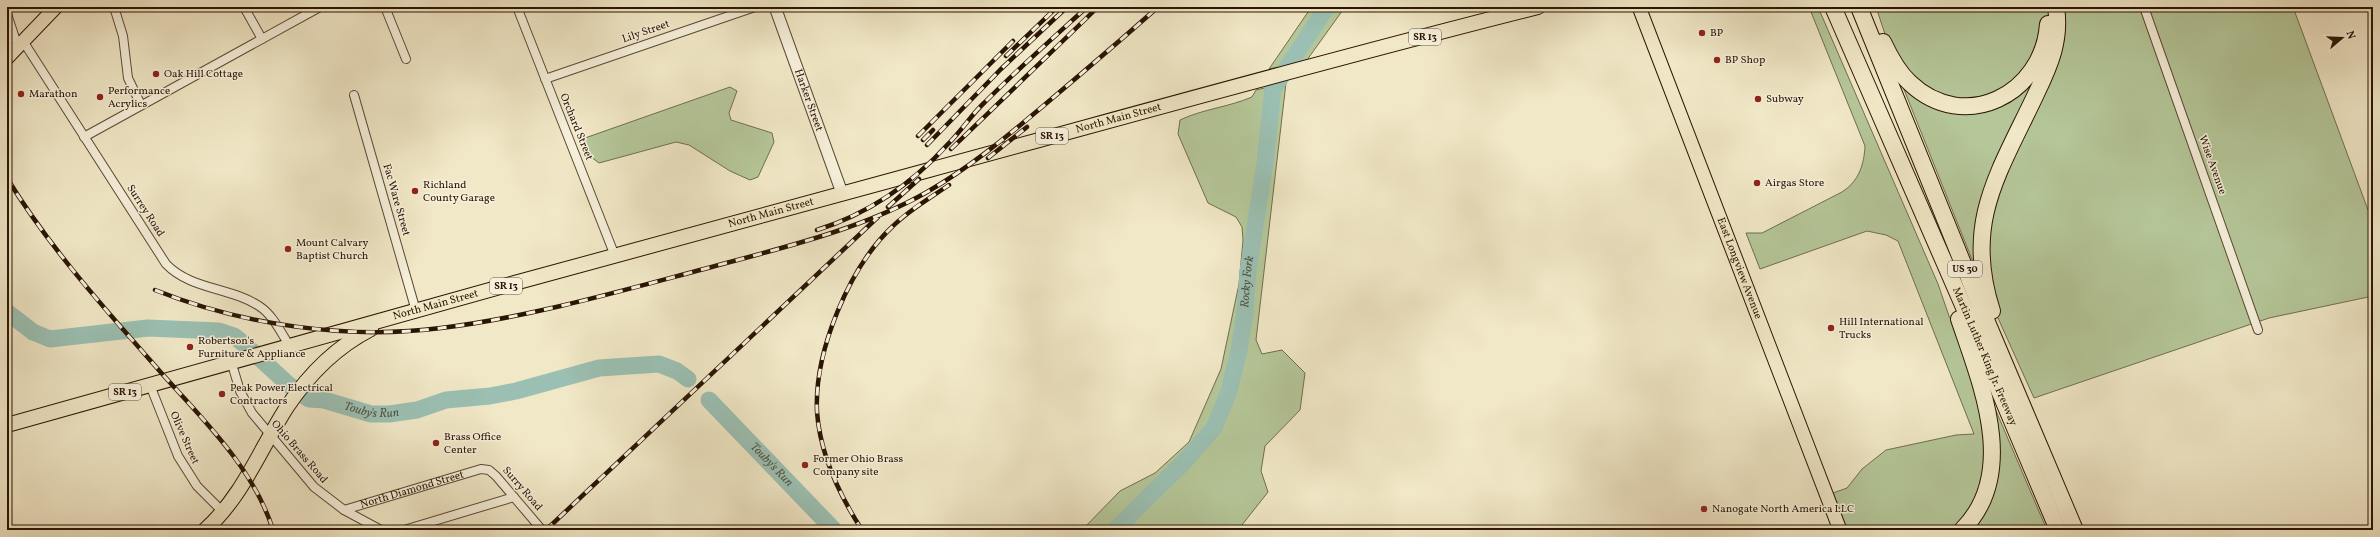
<svg xmlns="http://www.w3.org/2000/svg" width="2380" height="537" font-family="Vollkorn,serif">
<rect width="100%" height="100%" fill="#f1e8c7"/>
<filter id="stains"><feTurbulence type="fractalNoise" baseFrequency=".005" numOctaves="4"/><feColorMatrix values="0 0 0 0 .2 0 0 0 0 .09 0 0 0 0 .02 0 0 0 .5 -.17"/></filter>
<radialGradient id="worn" r=".72"><stop offset=".6" stop-color="#630" stop-opacity="0"/><stop offset="1" stop-color="#630" stop-opacity=".3"/></radialGradient>
<!-- green -->
<path fill="#b5c799" stroke="#706e4e" d="M 1302,7 L 1345,7 L 1307,60 L 1269,69 L 1308,12 Z
M 1809,7 L 1818,7 L 1938,284 L 1949,316 L 1982,378 L 2047,530 L 1847,530 L 1833,493 L 1847,488 L 1862,469 L 1886,450 L 1956,435 L 1974,434 L 1898,241 L 1886,235 L 1867,231 L 1760,269 L 1746,233 L 1762,233 L 1842,192 C 1859,181 1864,165 1865,146 Z
M 1876,7 L 2293,7 L 2368,210 L 2373,208 L 2373,296 L 2269,318 L 2034,398 L 1975,267 L 1901,82 Z
M 1286,83 L 1256,340 L 1262,354 L 1282,350 L 1305,373 L 1300,410 L 1265,446 L 1261,471 L 1268,492 L 1238,530 L 1082,530 L 1120,491 L 1155,473 L 1189,442 L 1221,369 L 1239,284 L 1243,240 L 1242,227 L 1236,217 L 1208,203 L 1178,134 L 1180,120 C 1203,109 1229,107 1252,97 L 1256,90 Z
M 730,87 L 737,91 L 729,113 L 731,120 L 772,133 L 774,142 L 758,177 L 750,180 L 730,171 L 689,145 L 676,142 L 599,163 L 586,153 L 585,138 Z"/>
<g fill="none" stroke-linecap="round" stroke-linejoin="round">
<!-- river -->
<g stroke="#9bc0b3" stroke-width="17">
<path id="s1" d="M 7,312 L 33,332 L 50,339 L 148,328 L 219,331 L 234,336 L 244,344 L 289,385 L 309,399 L 324,400 L 371,414 L 389,414 L 417,410 L 446,400 L 490,396 L 516,391 L 599,368 L 659,364 L 677,371 L 688,379"/>
<path id="s2" d="M 709,400 L 834,530"/>
<path id="s3" d="M 1115,530 L 1185,461 L 1214,428 L 1229,391 L 1239,351 L 1245,312 L 1248,271 L 1265,163 L 1273,89 L 1327,7"/>
</g>
<defs>
<g id="minor">
<path d="M 114,7 L 123,36 L 128,78 L 141,105"/>
<path d="M 244,7 L 262,39"/>
<path d="M 385,7 L 406,59"/>
<path d="M 517,7 L 615,256"/>
<path d="M 2144,7 L 2258,330"/>
<path d="M 7,14 L 18,47"/>
<path d="M 23,41 L 166,264 C 191,290 230,287 259,306 C 273,315 280,331 289,345"/>
<path d="M 545,79 L 755,7"/>
<path d="M 354,95 L 416,311"/>
<path d="M 84,137 L 320,7"/>
<path d="M 231,361 L 240,391 L 252,413 L 314,487 L 344,510 L 381,530"/>
<path d="M 150,385 L 178,456 L 197,486 L 223,512"/>
<path id="s4" d="M 344,510 L 481,469 L 489,470 L 496,476 L 542,530"/>
<path d="M 404,530 L 514,497"/>
</g>
<g id="tertiary">
<path id="s5" d="M 775,7 L 842,193"/>
</g>
<g id="primary">
<path id="s6" d="M 1639,7 L 1840,530"/>
<path d="M 7,58 L 56,7"/>
</g>
<g id="trunk">
<path id="s7" d="M 7,425 C 314,338 621,253 929,170 C 1132,115 1334,58 1538,7"/>
<path d="M 205,530 C 243,496 260,449 287,407 C 309,374 336,347 371,329"/>
</g>
<g id="motorway">
<path id="s8" d="M 1833,7 L 1966,312 L 2058,530"/>
<path d="M 1859,7 L 1981,308 L 2075,530"/>
<path d="M 1883,42 C 1890,57 1898,72 1910,83 C 1964,134 2043,95 2048,24"/>
<path d="M 1992,311 C 1963,222 1999,173 2036,94 C 2050,65 2061,40 2056,7"/>
<path d="M 1959,319 C 1981,384 2019,473 1962,530"/>
</g>
</defs>
<!-- minor casing -->
<use href="#minor" stroke="#5c4934" stroke-width="10"/>
<!-- tertiary casing -->
<use href="#tertiary" stroke="#5c4934" stroke-width="13"/>
<!-- primary casing -->
<use href="#primary" stroke="#2a1403" stroke-width="15"/>
<!-- trunk casing -->
<use href="#trunk" stroke="#2a1403" stroke-width="16"/>
<!-- motorway casing -->
<use href="#motorway" stroke="#2a1403" stroke-width="18"/>
<!-- minor -->
<use href="#minor" stroke="#f6f0db" stroke-width="8"/>
<!-- tertiary -->
<use href="#tertiary" stroke="#f6f0db" stroke-width="11"/>
<!-- primary -->
<use href="#primary" stroke="#f1e8c7" stroke-width="13"/>
<!-- trunk -->
<use href="#trunk" stroke="#f1e8c7" stroke-width="14"/>
<!-- motorway -->
<use href="#motorway" stroke="#f1e8c7" stroke-width="16"/>
<defs>
<path id="rail" d="M 1006,56 L 1057,7
M 918,136 L 1013,41
M 923,140 L 933,130
M 927,145 L 1001,69 L 1067,7
M 951,149 L 1098,7
M 988,158 L 1027,127
M 7,178 C 49,247 104,308 157,368 C 200,417 253,466 273,530
M 888,207 L 919,179
M 817,230 C 868,214 913,183 949,143 C 962,130 972,114 985,102 C 1018,69 1053,38 1087,7
M 155,290 C 242,325 348,340 441,328 C 530,317 617,292 704,269 C 777,249 861,230 927,192 C 969,168 1005,138 1042,107 C 1081,74 1120,41 1158,7
M 546,530 L 878,217
M 862,530 C 840,496 820,453 817,412 C 814,352 849,267 893,226 C 909,210 930,198 949,185"/>
</defs>
<!-- rail casing -->
<use href="#rail" stroke="#2a1403" stroke-width="4.5"/>
<!-- rail -->
<use href="#rail" stroke="#f6f0db" stroke-width="3" stroke-dasharray="9" stroke-linecap="butt"/>
</g>
<!-- markers -->
<g fill="#8f2418" stroke="#f6f0db" stroke-width="1.5">
<circle cx="1702" cy="33" r="4"/>
<circle cx="1717" cy="60" r="4"/>
<circle cx="156" cy="74" r="4"/>
<circle cx="21" cy="94" r="4"/>
<circle cx="100" cy="97" r="4"/>
<circle cx="1758" cy="99" r="4"/>
<circle cx="1757" cy="183" r="4"/>
<circle cx="415" cy="191" r="4"/>
<circle cx="288" cy="249" r="4"/>
<circle cx="1831" cy="328" r="4"/>
<circle cx="190" cy="347" r="4"/>
<circle cx="222" cy="394" r="4"/>
<circle cx="436" cy="443" r="4"/>
<circle cx="805" cy="465" r="4"/>
<circle cx="1704" cy="509" r="4"/>
</g>
<g text-anchor="middle" dominant-baseline="central" stroke-width="3" stroke-linejoin="round" paint-order="stroke">
<!-- shield labels -->
<g fill="#f6f0db" stroke="#675644" stroke-width="1">
<rect x="1409" y="29" width="32" height="16" rx="3"/>
<rect x="1036" y="128" width="32" height="16" rx="3"/>
<rect x="1948" y="261" width="34" height="16" rx="3"/>
<rect x="490" y="278" width="32" height="16" rx="3"/>
<rect x="109" y="384" width="32" height="16" rx="3"/>
</g>
<g font-size="10" font-weight="bold" fill="#2a1403">
<text x="1425" y="37">SR 13</text>
<text x="1052" y="136">SR 13</text>
<text x="1965" y="269">US 30</text>
<text x="506" y="286">SR 13</text>
<text x="125" y="392">SR 13</text>
</g>
<!-- street labels -->
<g font-size="11" fill="#2a1403" stroke="#f6f0db">
<text transform="translate(646 32) rotate(-19)">Lily Street</text>
<text stroke="none"><textPath href="#s5" startOffset="99">Harker Street</textPath></text>
<text stroke="none"><textPath href="#s7" startOffset="1153">North Main Street</textPath></text>
<text transform="translate(576 127) rotate(68)">Orchard Street</text>
<text transform="translate(2212 165) rotate(70)">Wise Avenue</text>
<text transform="translate(396 200) rotate(74)">Fac Ware Street</text>
<text transform="translate(145 211) rotate(57)">Surrey Road</text>
<text stroke="none"><textPath href="#s7" startOffset="793">North Main Street</textPath></text>
<text stroke="none"><textPath href="#s6" startOffset="280">East Longview Avenue</textPath></text>
<text stroke="none"><textPath href="#s7" startOffset="445">North Main Street</textPath></text>
<text stroke="none"><textPath href="#s8" startOffset="381">Martin Luther King Jr. Freeway</textPath></text>
<text transform="translate(184 438) rotate(66)">Olive Street</text>
<text transform="translate(299 452) rotate(49)">Ohio Brass Road</text>
<text stroke="none"><textPath href="#s4" startOffset="71">North Diamond Street</textPath></text>
<text transform="translate(522 489) rotate(49)">Surry Road</text>
</g>
<!-- poi labels -->
<g font-size="11" fill="#2a1403" stroke="#f6f0db" text-anchor="start">
<text x="1710" y="33">BP</text>
<text x="1725" y="60">BP Shop</text>
<text x="164" y="74">Oak Hill Cottage</text>
<text x="108" y="91">Performance<tspan x="108" dy="13">Acrylics</tspan></text>
<text x="29" y="94">Marathon</text>
<text x="1766" y="99">Subway</text>
<text x="1765" y="183">Airgas Store</text>
<text x="423" y="185">Richland<tspan x="423" dy="13">County Garage</tspan></text>
<text x="296" y="243">Mount Calvary<tspan x="296" dy="13">Baptist Church</tspan></text>
<text x="1839" y="322">Hill International<tspan x="1839" dy="13">Trucks</tspan></text>
<text x="198" y="341">Robertson's<tspan x="198" dy="13">Furniture &amp; Appliance</tspan></text>
<text x="230" y="388">Peak Power Electrical<tspan x="230" dy="13">Contractors</tspan></text>
<text x="444" y="437">Brass Office<tspan x="444" dy="13">Center</tspan></text>
<text x="813" y="459">Former Ohio Brass<tspan x="813" dy="13">Company site</tspan></text>
<text x="1712" y="509">Nanogate North America LLC</text>
</g>
<!-- water labels -->
<g font-size="12" font-style="italic" fill="#525041" stroke="#f6f0db">
<text stroke="none"><textPath href="#s3" startOffset="293">Rocky Fork</textPath></text>
<text stroke="none"><textPath href="#s1" startOffset="399">Touby's Run</textPath></text>
<text stroke="none"><textPath href="#s2" startOffset="90">Touby's Run</textPath></text>
</g>
</g>
<!-- margin -->
<rect width="2380" height="537" fill="none" stroke="#f1e8c7" stroke-width="24"/>
<rect x="8" y="8" width="2364" height="521" fill="none" stroke="#2a1403" stroke-width="2"/>
<rect x="12" y="12" width="2356" height="513" fill="none" stroke="#2a1403"/>
<!-- north arrow -->
<g transform="translate(2342 38) rotate(71)" stroke="#f6f0db" stroke-width="3" paint-order="stroke">
<path d="M0-3L7 15L0 10L-7 15Z" fill="#2a1403"/>
<text y="-6" font-size="11" font-weight="bold" text-anchor="middle" fill="#2a1403">N</text>
</g>
<rect width="100%" height="100%" filter="url(#stains)"/>
<rect width="100%" height="100%" fill="url(#worn)"/>
</svg>
